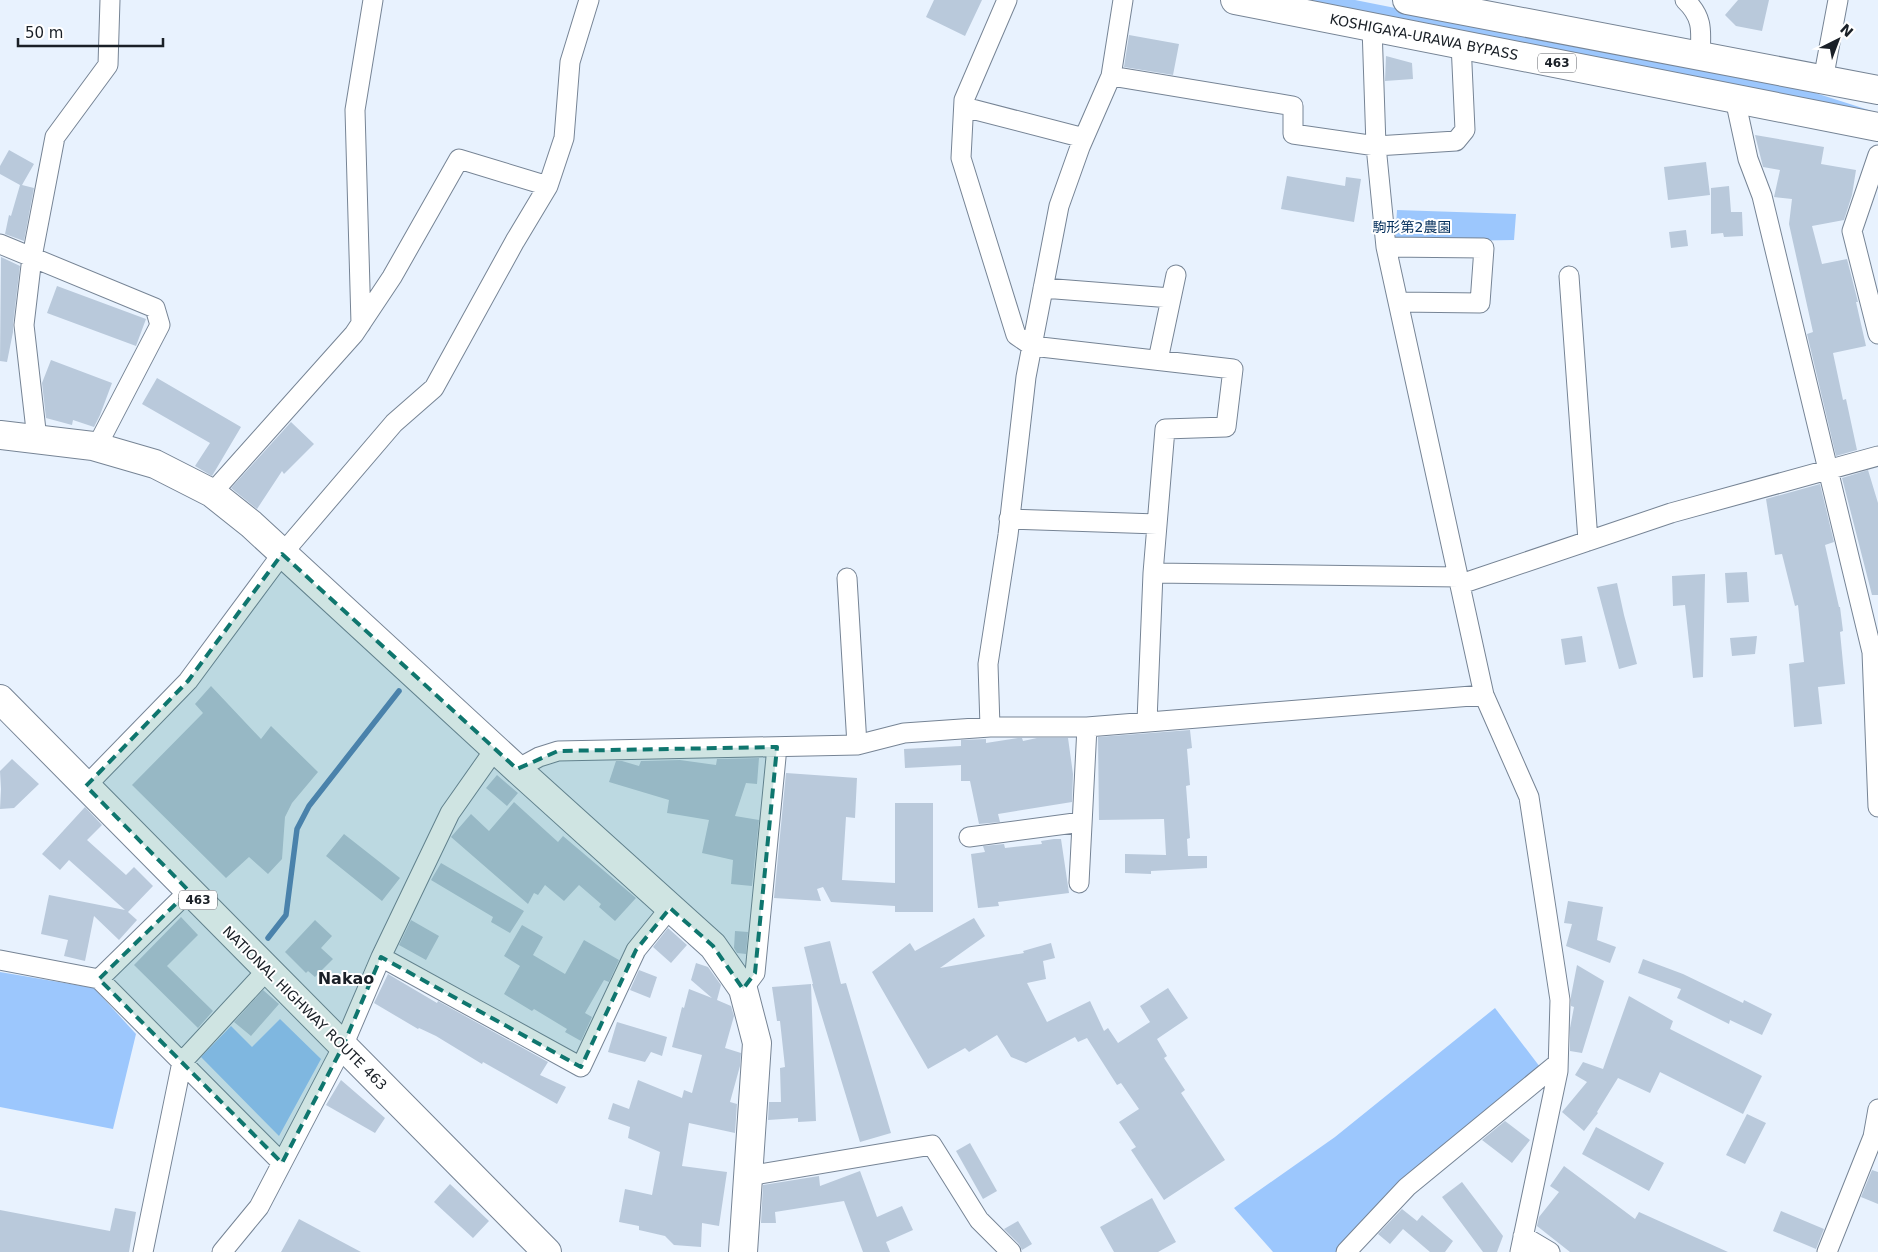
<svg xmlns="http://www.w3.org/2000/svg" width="1878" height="1252" font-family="'DejaVu Sans','Noto Sans JP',sans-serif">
<rect width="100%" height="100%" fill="#e8f2fe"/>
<!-- green -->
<path fill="#9cc7fd" d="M 1299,0 L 1355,0 L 1806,90 L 1878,113 Z
M 1397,210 L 1516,214 L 1514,240 L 1395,242 Z
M 0,972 L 94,988 L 136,1034 L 113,1129 L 0,1107 Z
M 1495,1008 L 1540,1067 L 1337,1252 L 1273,1252 L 1234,1208 L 1335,1137 Z
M 280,1019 L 321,1059 L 279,1136 L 201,1057 L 231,1026 L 252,1047 Z"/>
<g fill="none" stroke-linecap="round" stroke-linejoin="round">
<!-- stream -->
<path stroke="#5985bb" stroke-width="5.5" d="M 268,938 L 286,915 L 297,829 L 309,806 L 399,691"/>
</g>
<!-- building -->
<path fill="#b9c9db" d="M 934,0 L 982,0 L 965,36 L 926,17 Z
M 1738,0 L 1769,0 L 1762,31 L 1736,26 L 1725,15 Z
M 1129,35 L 1179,44 L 1173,75 L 1124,67 Z
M 1386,56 L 1412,63 L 1413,79 L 1385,81 Z
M 1755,135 L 1824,147 L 1821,164 L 1856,170 L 1852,195 L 1844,220 L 1812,226 L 1822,264 L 1847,259 L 1858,302 L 1856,302 L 1866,346 L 1833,353 L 1843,400 L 1846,399 L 1857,450 L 1836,456 L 1807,334 L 1813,332 L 1789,224 L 1792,199 L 1774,197 L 1780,170 L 1763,167 Z
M 9,150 L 34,164 L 22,185 L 34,188 L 24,241 L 5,234 L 9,215 L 11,216 L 20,185 L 0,174 L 0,166 Z
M 1706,162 L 1710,195 L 1668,200 L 1664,167 Z
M 1287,176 L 1345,186 L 1346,177 L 1361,179 L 1354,222 L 1281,209 Z
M 1729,186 L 1731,212 L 1742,212 L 1743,236 L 1724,237 L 1723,233 L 1711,234 L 1711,188 Z
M 1686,230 L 1688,246 L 1671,248 L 1669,232 Z
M 1,257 L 20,266 L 13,324 L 13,332 L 7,362 L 0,361 Z
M 57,286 L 146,319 L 136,346 L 47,313 Z
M 51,360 L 112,383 L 100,415 L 94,427 L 73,420 L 72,425 L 46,418 L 42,383 Z
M 157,378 L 241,427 L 212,476 L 195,466 L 210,443 L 142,404 Z
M 291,422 L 314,444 L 284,474 L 282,471 L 257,509 L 231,488 Z
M 1868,470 L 1878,503 L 1878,595 L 1872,595 L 1842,478 Z
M 1820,484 L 1834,542 L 1825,545 L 1839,607 L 1840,607 L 1843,631 L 1840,632 L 1845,684 L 1818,687 L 1822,724 L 1794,727 L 1789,664 L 1804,662 L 1798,605 L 1795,606 L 1782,554 L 1775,555 L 1766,499 Z
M 1747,572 L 1749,602 L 1727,603 L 1725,573 Z
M 1705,574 L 1703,677 L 1693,678 L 1685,605 L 1673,606 L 1672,576 Z
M 1617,583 L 1624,615 L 1637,664 L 1619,669 L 1597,587 Z
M 1582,636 L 1586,662 L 1565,665 L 1561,639 Z
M 1757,636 L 1755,654 L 1732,656 L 1730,638 Z
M 211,686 L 261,739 L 271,726 L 318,772 L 292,803 L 285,817 L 282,859 L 268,874 L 249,857 L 226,878 L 132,785 L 203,713 L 195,704 Z
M 1190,730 L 1192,748 L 1187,749 L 1190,785 L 1186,786 L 1190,838 L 1187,839 L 1188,856 L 1207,856 L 1207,868 L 1151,871 L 1151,874 L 1125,873 L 1125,854 L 1166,855 L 1164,819 L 1099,820 L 1098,737 Z
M 1018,738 L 1022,738 L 1023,741 L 1037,738 L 1068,738 L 1073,774 L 1072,802 L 998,814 L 1000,822 L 979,824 L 970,781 L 961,781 L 961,765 L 905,768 L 904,749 L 961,746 L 961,740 L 986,739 L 986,743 Z
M 759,758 L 757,784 L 746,783 L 735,816 L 759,820 L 752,886 L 731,884 L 733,860 L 702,853 L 709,820 L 667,813 L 669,800 L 609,782 L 616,761 L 622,761 L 639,766 L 641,761 L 680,760 L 716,765 L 717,759 Z
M 12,759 L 39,784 L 14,808 L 0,809 L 1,789 L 0,771 Z
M 786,773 L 857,778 L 855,818 L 846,817 L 842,880 L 895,883 L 895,803 L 933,803 L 933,912 L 895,912 L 895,906 L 831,902 L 823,887 L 817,889 L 821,901 L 774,898 Z
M 497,775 L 518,793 L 507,806 L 486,788 Z
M 514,802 L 558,842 L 563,836 L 636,898 L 615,921 L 599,907 L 601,904 L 579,885 L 564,901 L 545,885 L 538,895 L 534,893 L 528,904 L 451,837 L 471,814 L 489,831 Z
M 85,807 L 102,825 L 87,840 L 126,875 L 134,867 L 153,886 L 128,912 L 137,920 L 119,940 L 94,916 L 85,961 L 64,956 L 68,940 L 41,934 L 49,895 L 125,910 L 69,860 L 60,870 L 42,854 Z
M 344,834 L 400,878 L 382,901 L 326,856 Z
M 1054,839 L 1061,839 L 1069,893 L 998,902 L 999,906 L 978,908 L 971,854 L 985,852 L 983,846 L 1004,844 L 1005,848 L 1042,844 L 1041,841 Z
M 441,863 L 524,911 L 510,933 L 491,922 L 493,917 L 431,880 Z
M 1568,901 L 1603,907 L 1597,940 L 1616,947 L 1610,963 L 1566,946 L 1572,924 L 1564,923 Z
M 181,917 L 198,935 L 167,966 L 213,1011 L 198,1028 L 134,965 Z
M 974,918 L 985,936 L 940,968 L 1024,953 L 1023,951 L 1051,943 L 1055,958 L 1043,961 L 1046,979 L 1027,983 L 1047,1022 L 1090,1001 L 1104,1031 L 1108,1028 L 1118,1043 L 1150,1022 L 1140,1006 L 1168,988 L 1188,1018 L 1157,1039 L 1167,1056 L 1164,1058 L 1185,1090 L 1181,1093 L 1225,1160 L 1164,1200 L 1131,1150 L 1136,1147 L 1119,1122 L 1139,1109 L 1121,1083 L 1117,1085 L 1087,1038 L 1078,1042 L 1075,1037 L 1026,1063 L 1011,1057 L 997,1035 L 969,1052 L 965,1048 L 928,1069 L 872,972 L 910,943 L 915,951 Z
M 315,920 L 332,936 L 321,948 L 333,959 L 315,977 L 308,971 L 306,973 L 285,952 Z
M 411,920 L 439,936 L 426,960 L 399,945 Z
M 522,925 L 543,937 L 533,955 L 565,974 L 584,940 L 619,960 L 609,982 L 604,980 L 585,1013 L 592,1017 L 581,1041 L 565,1032 L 567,1029 L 534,1009 L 532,1011 L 504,994 L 520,966 L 504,956 Z
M 668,928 L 687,945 L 671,963 L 653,947 Z
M 735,931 L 748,932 L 746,954 L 737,953 L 734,948 Z
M 830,941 L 841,984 L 846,983 L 891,1133 L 860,1142 L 812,984 L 813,984 L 804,947 Z
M 1643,959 L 1683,974 L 1743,1003 L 1744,1000 L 1772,1014 L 1762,1035 L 1730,1020 L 1729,1024 L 1677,998 L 1681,989 L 1638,973 Z
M 696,963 L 708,967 L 721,985 L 717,1000 L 731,1006 L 734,1016 L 725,1048 L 741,1053 L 740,1066 L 730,1102 L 737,1104 L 735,1133 L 689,1123 L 682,1166 L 727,1172 L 719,1226 L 702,1223 L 701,1247 L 674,1245 L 665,1236 L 639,1230 L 639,1226 L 619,1222 L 625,1189 L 652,1195 L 660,1152 L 628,1138 L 630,1127 L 608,1119 L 613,1103 L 629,1109 L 638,1080 L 682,1098 L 684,1090 L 692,1093 L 702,1055 L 672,1047 L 682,1007 L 684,1008 L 689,989 L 712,998 L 691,980 Z
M 1577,965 L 1604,981 L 1582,1053 L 1570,1051 L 1570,1028 L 1574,1007 L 1571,1006 L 1571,996 Z
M 639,970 L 657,977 L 650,998 L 630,990 Z
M 388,974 L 437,1003 L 438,1001 L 548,1062 L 540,1075 L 566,1087 L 557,1104 L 483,1062 L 482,1064 L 436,1036 L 419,1028 L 418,1029 L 374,1003 Z
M 811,984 L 816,1121 L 798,1122 L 798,1118 L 768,1120 L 769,1102 L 781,1102 L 780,1068 L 785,1067 L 780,1021 L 777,1021 L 772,987 Z
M 263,990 L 279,1004 L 251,1036 L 234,1022 Z
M 1629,996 L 1673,1021 L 1670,1029 L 1762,1076 L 1743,1114 L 1660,1072 L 1650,1093 L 1618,1078 L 1597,1112 L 1598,1113 L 1584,1131 L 1562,1112 L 1587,1082 L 1575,1075 L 1583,1062 L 1603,1069 Z
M 617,1022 L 667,1037 L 662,1056 L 651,1052 L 645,1062 L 608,1052 Z
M 341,1080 L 385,1118 L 375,1133 L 326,1105 Z
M 1747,1114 L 1766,1123 L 1745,1164 L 1726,1155 Z
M 1505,1121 L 1530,1140 L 1512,1163 L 1482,1140 Z
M 1596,1127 L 1664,1163 L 1649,1191 L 1582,1154 Z
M 970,1143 L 997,1191 L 983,1199 L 956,1151 Z
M 1564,1166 L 1635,1219 L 1639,1212 L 1728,1252 L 1570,1252 L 1537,1226 L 1539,1217 L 1559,1192 L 1550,1186 Z
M 1872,1170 L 1878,1172 L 1878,1204 L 1861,1197 Z
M 860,1171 L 877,1217 L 902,1206 L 913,1230 L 886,1242 L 890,1252 L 863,1252 L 844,1201 L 775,1212 L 776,1223 L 761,1223 L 763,1185 L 819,1176 L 820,1186 Z
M 1462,1182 L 1503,1236 L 1497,1252 L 1483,1252 L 1442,1197 Z
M 450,1184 L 489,1221 L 473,1238 L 434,1202 Z
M 1152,1198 L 1176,1242 L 1158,1252 L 1114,1252 L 1100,1227 Z
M 115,1208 L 136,1212 L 129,1252 L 0,1252 L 0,1210 L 110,1231 Z
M 1402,1209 L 1417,1221 L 1422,1215 L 1453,1241 L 1445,1252 L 1430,1252 L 1403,1229 L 1390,1244 L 1378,1234 Z
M 1781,1211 L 1824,1229 L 1816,1249 L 1773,1231 Z
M 299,1219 L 361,1252 L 281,1252 Z
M 1018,1221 L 1032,1244 L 1022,1250 L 1019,1244 L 1004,1229 Z"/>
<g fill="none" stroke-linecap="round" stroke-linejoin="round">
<defs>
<path id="street" d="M 1007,0 L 964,100 L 961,158 L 1016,335 L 1032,346 L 1233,369 L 1226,427 L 1165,429 L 1153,573 L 1147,721
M 1685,0 C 1704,18 1701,32 1700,56
M 1372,27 L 1376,146 L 1386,247 L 1484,695 L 1529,797 L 1560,1000 L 1558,1071 L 1520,1252
M 1111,76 L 1293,106 L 1293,134 L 1376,146 L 1456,141 L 1465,130 L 1461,43
M 1823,80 L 1838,0
M 1735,99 L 1748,159 L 1762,196 L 1872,652 L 1878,807
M 964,107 L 1084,138
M 1878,155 L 1852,231 L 1878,334
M 0,244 L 155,308 L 160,325 L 97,446
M 1386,247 L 1484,248 L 1480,303 L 1399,302
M 1569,276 L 1588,541
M 1043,288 L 1171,298
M 361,324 L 355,110 L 373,0
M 1158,360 L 1176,275
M 37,439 L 24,325 L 32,257 L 55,137 L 108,65 L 110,0
M 212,493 L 354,334 L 392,277 L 459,159 L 548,186
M 1009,519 L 1157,524
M 1153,573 L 1459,577
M 847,578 L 857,745
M 1461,584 L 1671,513 L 1878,456
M 990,727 L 988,664 L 1008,535 L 1026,377 L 1059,206 L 1080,147 L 1111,76 L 1123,0
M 517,769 L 539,757 L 558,751 L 857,745 L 904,733 L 990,727 L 1087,727 L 1484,695
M 86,786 L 188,681 L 282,554 L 394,423 L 434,388 L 515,241 L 548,186 L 564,138 L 570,62 L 589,0
M 969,837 L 1082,822
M 1079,883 L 1087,727
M 381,957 L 581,1067 L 636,950 L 670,908
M 0,960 L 99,979 L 189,891
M 99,979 L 282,1163
M 743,989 L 755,973 L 777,747
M 748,1176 L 932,1145 L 979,1220 L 1011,1252
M 1523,1236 L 1550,1252
M 143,1252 L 182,1062 L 268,969
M 222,1252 L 259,1207 L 343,1046 L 381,957 L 450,813 L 495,749
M 1346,1252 L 1407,1187 L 1558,1063
M 1827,1252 L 1873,1137 L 1878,1109"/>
<path id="secondary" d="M 0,435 L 93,446 L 155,464 L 212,493 L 251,524 L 517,769 L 713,946 L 743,989 L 757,1043 L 743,1252"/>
<path id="highway" d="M 1235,0 L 1878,127
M 1407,0 L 1878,90
M 0,699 L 547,1252"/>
</defs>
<!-- street casing -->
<use href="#street" stroke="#768495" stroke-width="21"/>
<!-- secondary casing -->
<use href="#secondary" stroke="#768495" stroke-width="30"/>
<!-- highway casing -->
<use href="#highway" stroke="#768495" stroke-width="30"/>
<!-- street -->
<use href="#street" stroke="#fff" stroke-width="19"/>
<!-- secondary -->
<use href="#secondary" stroke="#fff" stroke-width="28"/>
<!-- highway -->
<use href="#highway" stroke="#fff" stroke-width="28"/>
</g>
<!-- marked area -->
<path fill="#0f766e" fill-opacity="0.2" stroke="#0f766e" stroke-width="4" stroke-dasharray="10 6" stroke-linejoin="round" d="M 282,554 L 517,769 L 558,751 L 777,747 L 755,973 L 743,989 L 713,946 L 670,908 L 636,950 L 581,1067 L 381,957 L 343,1046 L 282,1163 L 99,979 L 189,891 L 86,786 L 188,681 Z"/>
<g text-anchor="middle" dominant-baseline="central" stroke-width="4" stroke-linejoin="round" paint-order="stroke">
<!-- shield labels -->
<g fill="#fff" stroke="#5f6368" stroke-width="1">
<rect x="1538" y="53.5" width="38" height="19" rx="4"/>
<rect x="179" y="890.5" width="38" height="19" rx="4"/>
</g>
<g font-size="12" font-weight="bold" fill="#1a2027">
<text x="1557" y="63">463</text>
<text x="198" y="900">463</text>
</g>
<!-- street labels -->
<g font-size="14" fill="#1a2027" stroke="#fff">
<text transform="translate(1424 37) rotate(11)">KOSHIGAYA-URAWA BYPASS</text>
<text transform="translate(305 1008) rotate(45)">NATIONAL HIGHWAY ROUTE 463</text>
</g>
<!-- park labels -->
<g font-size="14" fill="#042f5c" stroke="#fff">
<text x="1412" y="227">駒形第2農園</text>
</g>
<!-- quarter labels -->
<g font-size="16" font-weight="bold" fill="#1a2027" stroke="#fff">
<text x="346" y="978">Nakao</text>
</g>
</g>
<!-- north arrow -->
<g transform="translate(1838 40) rotate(42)" stroke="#ffffff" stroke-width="4" paint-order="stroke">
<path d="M0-4L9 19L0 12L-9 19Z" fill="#1a2027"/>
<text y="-8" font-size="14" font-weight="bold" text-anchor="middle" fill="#1a2027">N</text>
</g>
<!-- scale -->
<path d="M18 38v8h145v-8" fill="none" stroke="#1a2027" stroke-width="2.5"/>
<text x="25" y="38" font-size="15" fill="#1a2027" stroke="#ffffff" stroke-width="4" paint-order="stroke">50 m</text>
</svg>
